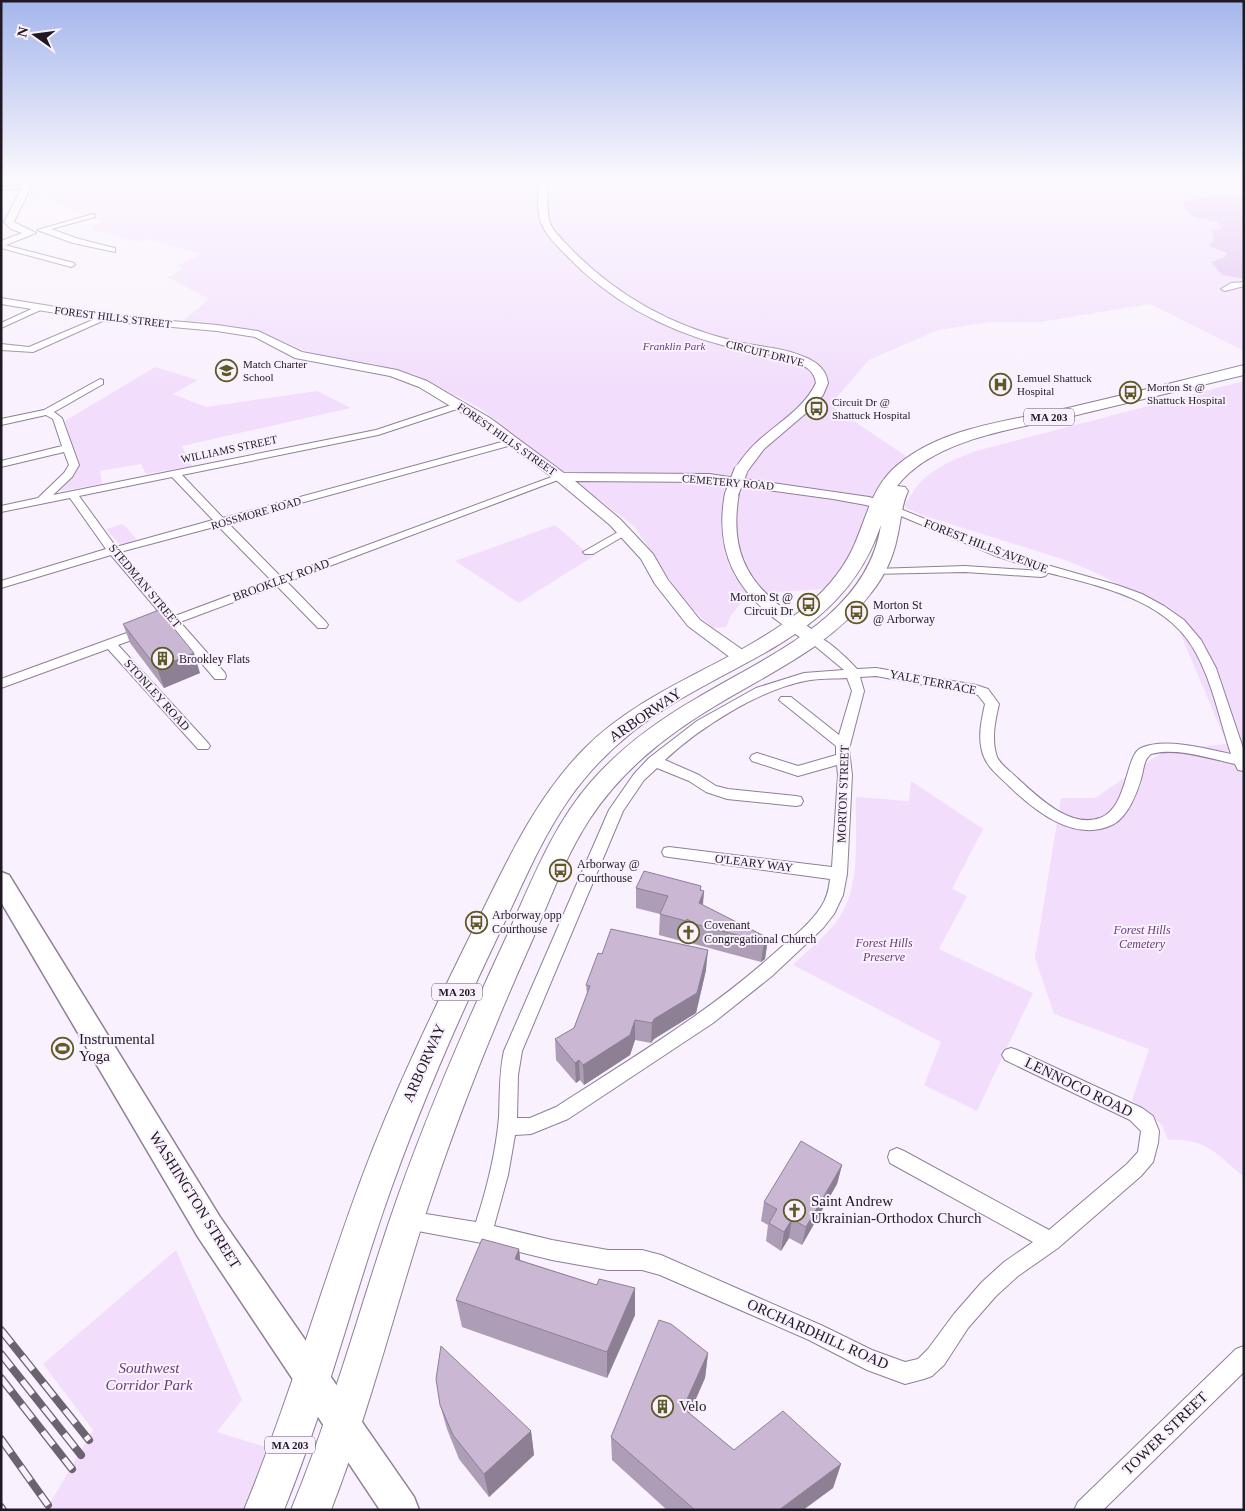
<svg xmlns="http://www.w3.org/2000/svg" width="1245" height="1511" font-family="Georgia,serif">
<rect width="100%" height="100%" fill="#f9f1fd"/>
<!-- green -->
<path fill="#f2defc" d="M 34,180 L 1244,180 L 1244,351 L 1150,304 L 1040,322 L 991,322 L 938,330 L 869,360 L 830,405 L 906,456 L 877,496 L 853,553 L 835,583 L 823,589 L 761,593 L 745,599 L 731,615 L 726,627 L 713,628 L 683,600 L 635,527 L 478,407 L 414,374 L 374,364 L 330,358 L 303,350 L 262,332 L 235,327 L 182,322 L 209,299 L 168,277 L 184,268 L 178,266 L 201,254 L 147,239 L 138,242 L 94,230 L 93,226 L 102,221 L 86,217 L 61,205 L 49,196 L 26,198 Z
M 155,367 L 198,380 L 173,394 L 206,407 L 317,391 L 351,408 L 182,446 L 192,466 L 146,474 L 141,464 L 100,471 L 102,484 L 54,492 L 76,458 L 65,421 Z
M 1244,381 L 1244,1177 C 1218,1155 1205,1137 1168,1140 L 1162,1125 L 1132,1100 L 1149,1049 L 1054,1014 L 1035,958 L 1061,798 L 1095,798 L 1166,750 L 1227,744 L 1179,630 L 1159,605 L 1090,570 L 1065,560 L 922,515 L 906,508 L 905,505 C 909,499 913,491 918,485 C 932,468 955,459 976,451 Z
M 123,524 L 138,541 L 120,545 L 106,529 Z
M 555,525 L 592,557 L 519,603 L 455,561 Z
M 911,781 L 983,829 L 952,889 L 967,896 L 939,949 L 1033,993 L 977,1111 L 924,1085 L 941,1042 L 793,965 C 807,951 825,937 837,921 C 862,887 855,836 856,797 L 909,801 Z
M 176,1250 L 242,1400 L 217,1432 L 272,1449 L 245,1510 L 46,1510 L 93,1430 L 43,1364 Z"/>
<!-- water -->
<path fill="#deb8f0" d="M 1219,196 L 1244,196 L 1244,279 L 1222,275 L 1211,262 L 1225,257 L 1227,253 L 1209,246 L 1214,239 L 1212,230 L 1222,229 L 1218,222 L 1194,217 L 1183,206 L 1184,203 L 1197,198 Z"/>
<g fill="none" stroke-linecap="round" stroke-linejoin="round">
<defs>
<path id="street" d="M 29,185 L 29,187 L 27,188 L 1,190 L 1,186 Z
M 93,214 L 95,215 L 95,217 L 51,229 L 79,239 L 115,248 L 115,252 L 73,243 L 37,230 Z
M 1,244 L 74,263 L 75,265 L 71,267 L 1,248 Z
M 1244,282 L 1244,286 L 1225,291 L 1221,289 L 1231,283 Z
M 38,306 L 45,308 L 1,328 L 1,323 Z
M 102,316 L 109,318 L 33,352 L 1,350 L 1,344 L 29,347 Z
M 100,379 L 103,380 L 103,384 L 54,412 L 62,418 L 79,465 L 72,477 L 53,495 L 376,430 L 460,402 L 465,405 L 463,407 L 378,435 L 182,475 L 223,518 L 509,440 L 512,439 L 517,442 L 515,444 L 228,523 L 281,577 L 557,475 L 565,475 L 566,477 L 287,582 L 326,622 L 328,625 L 326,628 L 318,628 L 277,586 L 180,622 L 225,673 L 226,676 L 225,679 L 215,679 L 170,626 L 118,645 L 208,743 L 210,746 L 208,749 L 198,749 L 108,649 L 1,688 L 1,679 L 165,619 L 111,555 L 1,588 L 1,581 L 106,549 L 70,498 L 1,512 L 1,506 L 38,498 L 64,473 L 69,465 L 64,452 L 1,467 L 1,461 L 62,446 L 53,419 L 46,415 L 1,425 L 1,419 L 44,410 ZM 172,477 L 213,520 L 116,547 L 79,496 ZM 218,526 L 271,580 L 175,616 L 120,552 Z
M 893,506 L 1019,557 L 1117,585 L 1142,594 L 1164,606 L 1184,620 L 1201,640 L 1216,668 L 1244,751 L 1244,771 L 1238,770 L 1235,764 C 1210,759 1177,747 1151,754 C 1143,760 1144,770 1141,779 C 1137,793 1128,816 1114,824 C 1075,844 1035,811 1009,786 C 1000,777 989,769 984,757 C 977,740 981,722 985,704 L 978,695 L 876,676 L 860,677 L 864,691 L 849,749 L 852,775 L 847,874 L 843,895 L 834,914 L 823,928 L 772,976 L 713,1023 L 568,1119 L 531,1134 L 515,1135 L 508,1175 L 494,1226 L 552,1240 L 608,1250 L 642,1250 L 661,1255 L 823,1326 L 872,1350 L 905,1362 L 918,1359 L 928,1349 L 954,1314 L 982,1282 L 1004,1262 L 1033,1242 L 890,1163 L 888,1157 L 890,1151 L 897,1148 L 904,1151 L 1049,1230 L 1127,1164 L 1138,1152 L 1141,1131 L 1130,1120 L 1005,1060 L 1002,1055 L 1005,1050 L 1011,1048 L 1017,1050 L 1142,1108 L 1153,1116 L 1159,1131 L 1158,1143 L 1153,1162 L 1141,1176 L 1058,1248 L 1018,1276 L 996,1296 L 968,1328 L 944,1365 L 932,1376 L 924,1379 L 905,1384 L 867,1370 L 809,1340 L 660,1275 L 642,1270 L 608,1270 L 552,1260 L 482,1243 L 407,1229 L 400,1227 L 397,1220 L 400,1213 L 407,1211 L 476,1222 C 487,1188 496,1152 499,1117 C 500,1094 499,1073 504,1051 L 609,810 L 634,774 L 649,758 L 697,721 L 756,688 L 804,673 L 844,670 L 809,641 L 807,638 L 809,635 C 821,632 849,660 857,669 L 876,668 L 976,685 L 988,689 L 999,704 C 995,721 991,739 997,757 C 1000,764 1009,770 1015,776 C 1036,795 1069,829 1100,818 C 1128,808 1125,755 1141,748 C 1165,737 1207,749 1231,754 C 1220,721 1213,684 1196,653 C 1168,599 1099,586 1045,572 L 1047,574 L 1045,576 L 1041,577 L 965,572 L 871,574 L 869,572 L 871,570 L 875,569 L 965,566 L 1041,571 L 996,556 L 889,511 L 888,509 L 889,507 ZM 847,678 L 852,691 L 839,735 L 791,697 L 781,697 L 779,700 L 836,746 L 836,755 L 798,766 L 757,753 L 752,755 L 750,758 L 752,761 L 798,776 L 837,765 L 838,775 L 832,867 L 669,847 L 664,848 L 662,852 L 664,856 L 669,857 L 830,879 C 829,889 827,898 821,907 C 810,924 793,937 778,950 C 711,1011 632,1058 556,1107 L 530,1118 L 517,1118 L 518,1075 L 522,1051 L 623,811 L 644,780 L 657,768 L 689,781 L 706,792 L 727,799 L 796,806 L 801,805 L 803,801 L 801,797 L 796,796 L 728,789 L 716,786 L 699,775 L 665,760 C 699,728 759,690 805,681 C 819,678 834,679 847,678 Z
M 625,528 L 629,529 L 630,531 L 629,533 L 593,554 L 585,554 L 583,552 Z
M 1244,1346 L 1244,1372 L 1103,1510 L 1074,1510 L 1078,1502 L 1236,1349 Z"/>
<path id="secondary" d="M 26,180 L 34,180 L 14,222 L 36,233 L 1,247 L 1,241 L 22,233 L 11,229 L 4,222 Z
M 538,180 L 546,180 C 549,194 545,212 551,225 C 556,235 566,243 573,251 C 617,295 670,325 730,340 C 755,347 783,347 807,358 C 819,364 826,370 828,383 L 823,395 L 812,408 L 764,449 L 746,473 L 741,474 L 734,470 C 741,460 747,451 756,443 C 777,423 803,410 816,383 C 814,371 807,367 796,362 C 773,352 746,352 722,345 C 662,329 609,300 566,255 C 557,246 547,236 542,225 C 536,212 539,194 538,180 Z
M 1,298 L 105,315 L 217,325 L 258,331 L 302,352 L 397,370 L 427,381 L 490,418 L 564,473 L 709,474 L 869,497 L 898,506 L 900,509 L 898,512 L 893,513 L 866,505 L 833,499 L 709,482 L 575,481 L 620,519 L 653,554 L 668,580 L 700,620 L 747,653 L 750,657 L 747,661 L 741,662 L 735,661 L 688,626 L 655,584 L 641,559 L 610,525 L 556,480 L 480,424 L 419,387 L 390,376 L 295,358 L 255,337 L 217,331 L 105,321 L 1,304 Z
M 732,489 L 737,490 L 739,493 C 726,569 762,596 819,634 L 821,638 L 819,642 C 806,645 796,634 786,627 C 737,593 714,553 725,493 L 727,490 Z"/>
<path id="primary" d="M 1,872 L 9,875 L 220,1217 L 414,1497 L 419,1510 L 380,1510 L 198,1237 L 1,902 Z"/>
<path id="highway" d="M 1244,365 L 1244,375 C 1191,388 1138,400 1085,413 C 1026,428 937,435 897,486 L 905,487 L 908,491 C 901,506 901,522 897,538 C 893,558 884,577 871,593 C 832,646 769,673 715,706 C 665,736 621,771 589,820 C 563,860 547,908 527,952 C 488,1040 453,1129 424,1219 C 393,1316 368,1415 331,1510 L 291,1510 C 330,1416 357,1318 389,1222 C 422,1125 462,1032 505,940 C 530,886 551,828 590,783 C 620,748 657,721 697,698 C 768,655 867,617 881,525 C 846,628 758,652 674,703 C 633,728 596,760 569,799 C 539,842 520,891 497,938 C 455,1026 416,1116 384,1209 C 350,1309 324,1411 284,1510 L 244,1510 C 289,1401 321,1287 362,1177 C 394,1092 433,1011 473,930 C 505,866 534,799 585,748 C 647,686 732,665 799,612 C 821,595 840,575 852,550 C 865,523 870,492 892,470 C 937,427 1010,421 1068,408 C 1127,394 1185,380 1244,365 Z"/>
</defs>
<!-- street casing -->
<use href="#street" stroke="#907e99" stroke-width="2"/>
<!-- secondary casing -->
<use href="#secondary" stroke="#907e99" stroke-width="2"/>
<!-- primary casing -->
<use href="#primary" stroke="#907e99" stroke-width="3"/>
<!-- highway casing -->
<use href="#highway" stroke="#907e99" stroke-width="2"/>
<!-- street -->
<use href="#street" fill="#fff" fill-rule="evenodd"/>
<!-- secondary -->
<use href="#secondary" fill="#fff" fill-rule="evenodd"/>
<!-- primary -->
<use href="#primary" fill="#fff" fill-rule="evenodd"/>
<!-- highway -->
<use href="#highway" fill="#fff" fill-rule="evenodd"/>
<defs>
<path id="rail" d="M 1,1330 L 89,1440
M 1,1354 L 81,1455
M 1,1378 L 72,1469
M 1,1439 L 48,1505
M 1,1507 L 3,1510"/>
</defs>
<!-- rail casing -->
<use href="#rail" stroke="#6b646f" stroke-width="8"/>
<!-- rail -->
<use href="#rail" stroke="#f9f1fd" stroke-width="5.5" stroke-dasharray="17" stroke-linecap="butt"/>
<defs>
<path id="secondary-bridge" d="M 732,493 L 741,470"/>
</defs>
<!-- secondary-bridge casing -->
<use href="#secondary-bridge" stroke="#907e99" stroke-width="15" stroke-linecap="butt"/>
<!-- secondary-bridge -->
<use href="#secondary-bridge" stroke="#fff" stroke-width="13"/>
</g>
<!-- wall -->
<path fill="#ae9db6" d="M 123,624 L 200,673 L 164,688 L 130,643 Z
M 701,886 L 701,890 L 704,891 L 703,905 L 768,938 L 765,959 L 761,962 L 694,944 L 686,940 L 685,942 L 659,935 L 660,914 L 636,908 L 636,888 Z
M 706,970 L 696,1013 L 654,1039 L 651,1043 L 635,1040 L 630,1055 L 584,1085 L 580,1080 L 576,1083 L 556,1060 L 555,1039 L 574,1028 L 587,994 L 586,985 Z
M 842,1165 L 837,1184 L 802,1245 L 789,1238 L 781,1251 L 766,1241 L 768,1225 L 761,1221 L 764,1202 Z
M 519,1249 L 520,1260 L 597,1285 L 635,1288 L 635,1315 L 607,1378 L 462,1327 L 456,1300 Z
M 708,1353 L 705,1378 L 689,1414 L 734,1450 L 841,1464 L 833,1488 L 803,1510 L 667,1510 L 612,1460 L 611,1437 Z
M 440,1405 L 531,1431 L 534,1455 L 489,1497 L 459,1459 L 447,1429 Z"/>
<!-- shaded-wall -->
<path fill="#8d8094" d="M 194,653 L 200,673 L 164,688 L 157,668 Z
M 701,886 L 700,900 L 704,891 L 702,911 L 698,923 L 700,890 Z
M 687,919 L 686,940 L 685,942 L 686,921 Z
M 768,938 L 765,959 L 761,962 L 764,942 Z
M 708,950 L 706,970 L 696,1013 L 654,1039 L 651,1043 L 652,1023 L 654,1019 Z
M 635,1020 L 635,1040 L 630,1055 L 584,1085 L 583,1065 Z
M 579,1060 L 580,1080 L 576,1083 L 575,1063 Z
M 842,1165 L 837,1184 L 802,1245 L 806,1227 Z
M 792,1219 L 789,1238 L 781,1251 L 784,1232 Z
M 519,1249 L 522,1277 L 515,1259 Z
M 635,1288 L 635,1315 L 607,1378 L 607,1352 Z
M 708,1353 L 705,1378 L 681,1433 L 683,1408 Z
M 531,1431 L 534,1455 L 489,1497 L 484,1474 Z
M 841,1464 L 833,1488 L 803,1510 L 779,1510 Z"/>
<!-- building -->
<path fill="#cab7d4" stroke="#8d8094" d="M 159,610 L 194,653 L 157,668 L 123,624 Z
M 644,871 L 701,886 L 700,890 L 704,891 L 699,903 L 768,938 L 764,942 L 695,924 L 687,919 L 686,921 L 660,914 L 668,896 L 636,888 Z
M 611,929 L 708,950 L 697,993 L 654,1019 L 652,1023 L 635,1020 L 630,1035 L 583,1065 L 579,1060 L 575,1063 L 555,1039 L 574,1028 L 590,986 L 586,985 L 598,953 L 602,954 Z
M 801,1141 L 842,1165 L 806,1227 L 792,1219 L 784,1232 L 769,1223 L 777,1209 L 764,1202 Z
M 482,1239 L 519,1249 L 515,1259 L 597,1285 L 599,1279 L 635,1288 L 607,1352 L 456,1300 Z
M 659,1320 L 671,1324 L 708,1353 L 683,1408 L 734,1450 L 783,1411 L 841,1464 L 779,1510 L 695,1510 L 611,1437 Z
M 441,1346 L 531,1431 L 484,1474 L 453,1435 L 440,1405 L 436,1379 Z"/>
<!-- sky -->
<linearGradient id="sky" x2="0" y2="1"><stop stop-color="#a4b6eb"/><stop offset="0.46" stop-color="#fcf9fe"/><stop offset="1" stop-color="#fcf9fe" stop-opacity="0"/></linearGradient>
<rect width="1245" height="391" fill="url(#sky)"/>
<!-- icons -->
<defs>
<symbol id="school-ring" viewBox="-11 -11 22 22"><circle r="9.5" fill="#f9f1fd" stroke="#5e5a26" stroke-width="1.5"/><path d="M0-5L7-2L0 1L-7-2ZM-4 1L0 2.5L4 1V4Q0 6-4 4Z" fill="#5e5a26"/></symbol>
<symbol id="hospital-ring" viewBox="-11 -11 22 22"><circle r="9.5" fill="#f9f1fd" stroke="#5e5a26" stroke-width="1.5"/><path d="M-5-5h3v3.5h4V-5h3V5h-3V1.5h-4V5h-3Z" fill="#5e5a26"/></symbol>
<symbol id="bus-ring" viewBox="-11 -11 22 22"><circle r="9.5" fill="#f9f1fd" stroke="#5e5a26" stroke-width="1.5"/><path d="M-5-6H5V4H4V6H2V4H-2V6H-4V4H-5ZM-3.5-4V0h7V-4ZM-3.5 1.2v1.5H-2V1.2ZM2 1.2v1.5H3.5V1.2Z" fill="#5e5a26"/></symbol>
<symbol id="building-ring" viewBox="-11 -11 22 22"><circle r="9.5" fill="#f9f1fd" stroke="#5e5a26" stroke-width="1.5"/><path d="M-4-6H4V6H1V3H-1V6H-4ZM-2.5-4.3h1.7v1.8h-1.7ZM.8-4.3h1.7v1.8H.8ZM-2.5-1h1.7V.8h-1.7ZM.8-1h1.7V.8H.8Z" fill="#5e5a26"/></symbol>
<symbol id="church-ring" viewBox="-11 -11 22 22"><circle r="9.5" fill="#f9f1fd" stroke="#5e5a26" stroke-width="1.5"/><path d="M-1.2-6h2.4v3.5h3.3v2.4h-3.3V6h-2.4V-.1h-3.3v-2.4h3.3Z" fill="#5e5a26"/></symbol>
<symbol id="stadium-ring" viewBox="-11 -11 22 22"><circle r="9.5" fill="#f9f1fd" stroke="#5e5a26" stroke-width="1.5"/><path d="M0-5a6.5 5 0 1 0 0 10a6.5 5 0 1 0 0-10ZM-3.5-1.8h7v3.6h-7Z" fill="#5e5a26"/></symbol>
</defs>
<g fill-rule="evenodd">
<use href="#school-ring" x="214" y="358" width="25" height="25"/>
<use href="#hospital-ring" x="988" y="372" width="25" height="25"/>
<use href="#bus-ring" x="1118" y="380" width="25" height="25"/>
<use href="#bus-ring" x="804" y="396" width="25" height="25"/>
<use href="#bus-ring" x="796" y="592" width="25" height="25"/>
<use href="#bus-ring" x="844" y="600" width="25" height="25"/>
<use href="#building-ring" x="150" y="646" width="25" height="25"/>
<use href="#bus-ring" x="548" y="858" width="25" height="25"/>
<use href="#bus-ring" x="464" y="910" width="25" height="25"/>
<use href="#church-ring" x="676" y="920" width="25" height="25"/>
<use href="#stadium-ring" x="50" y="1036" width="25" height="25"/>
<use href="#church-ring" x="782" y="1198" width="25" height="25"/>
<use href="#building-ring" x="650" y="1394" width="25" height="25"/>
</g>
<g text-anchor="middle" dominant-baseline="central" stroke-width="4" stroke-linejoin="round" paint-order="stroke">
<!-- far-street labels -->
<g font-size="11" fill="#201923" stroke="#f9f1fd">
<text transform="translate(113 317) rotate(7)">FOREST HILLS STREET</text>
<text transform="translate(765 353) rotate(14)">CIRCUIT DRIVE</text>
<text transform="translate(507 439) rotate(35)">FOREST HILLS STREET</text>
<text transform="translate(229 449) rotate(-12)">WILLIAMS STREET</text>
<text transform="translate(728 482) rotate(5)">CEMETERY ROAD</text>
<text transform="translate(256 513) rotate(-16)">ROSSMORE ROAD</text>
</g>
<!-- far-park labels -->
<g font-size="11" font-style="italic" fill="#683a7d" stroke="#f9f1fd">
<text x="674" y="346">Franklin Park</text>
</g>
<!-- far-poi labels -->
<g font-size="11" fill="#201923" stroke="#f9f1fd" text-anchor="start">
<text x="243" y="364">Match Charter<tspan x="243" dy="13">School</tspan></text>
<text x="1017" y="378">Lemuel Shattuck<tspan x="1017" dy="13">Hospital</tspan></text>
<text x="1147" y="387">Morton St @<tspan x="1147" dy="13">Shattuck Hospital</tspan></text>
<text x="832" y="402">Circuit Dr @<tspan x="832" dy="13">Shattuck Hospital</tspan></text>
</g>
<!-- shield labels -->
<g fill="#f9f1fd" stroke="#615a64" stroke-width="1">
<rect x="1024" y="408.5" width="50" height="17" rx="4"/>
<rect x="432" y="983.5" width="50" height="17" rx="4"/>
<rect x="265" y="1436.5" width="50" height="17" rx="4"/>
</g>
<g font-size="11" font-weight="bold" fill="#201923">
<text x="1049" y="417">MA 203</text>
<text x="457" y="992">MA 203</text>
<text x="290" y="1445">MA 203</text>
</g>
<!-- street labels -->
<g font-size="12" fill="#201923" stroke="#f9f1fd">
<text transform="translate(986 546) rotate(21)">FOREST HILLS AVENUE</text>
<text transform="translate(281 580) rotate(-20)">BROOKLEY ROAD</text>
<text transform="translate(145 586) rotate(50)">STEDMAN STREET</text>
<text transform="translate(933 682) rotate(11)">YALE TERRACE</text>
<text transform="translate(157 695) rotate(48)">STONLEY ROAD</text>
<text transform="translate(843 794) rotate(-88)">MORTON STREET</text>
<text transform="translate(754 863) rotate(7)">O'LEARY WAY</text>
</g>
<!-- poi labels -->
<g font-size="12" fill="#201923" stroke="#f9f1fd" text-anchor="start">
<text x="793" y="597" text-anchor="end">Morton St @<tspan x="793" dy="14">Circuit Dr</tspan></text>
<text x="873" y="605">Morton St<tspan x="873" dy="14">@ Arborway</tspan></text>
<text x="179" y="659">Brookley Flats</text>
<text x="577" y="864">Arborway @<tspan x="577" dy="14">Courthouse</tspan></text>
<text x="492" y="915">Arborway opp<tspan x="492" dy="14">Courthouse</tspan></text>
<text x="704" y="925">Covenant<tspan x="704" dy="14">Congregational Church</tspan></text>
</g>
<!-- park labels -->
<g font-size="12" font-style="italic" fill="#683a7d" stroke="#f9f1fd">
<text x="1142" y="930">Forest Hills<tspan x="1142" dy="14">Cemetery</tspan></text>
<text x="884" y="943">Forest Hills<tspan x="884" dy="14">Preserve</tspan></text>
</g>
<!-- near-street labels -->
<g font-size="15" fill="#201923" stroke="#f9f1fd">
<text transform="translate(645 715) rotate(-34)">ARBORWAY</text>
<text transform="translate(424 1063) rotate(-66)">ARBORWAY</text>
<text transform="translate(1079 1087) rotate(26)">LENNOCO ROAD</text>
<text transform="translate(195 1200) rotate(58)">WASHINGTON STREET</text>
<text transform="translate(818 1334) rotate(24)">ORCHARDHILL ROAD</text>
<text transform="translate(1165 1433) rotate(-44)">TOWER STREET</text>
</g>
<!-- near-poi labels -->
<g font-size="15" fill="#201923" stroke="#f9f1fd" text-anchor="start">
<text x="79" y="1039">Instrumental<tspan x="79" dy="17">Yoga</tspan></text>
<text x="811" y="1201">Saint Andrew<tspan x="811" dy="17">Ukrainian-Orthodox Church</tspan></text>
<text x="679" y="1406">Velo</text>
</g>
<!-- near-park labels -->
<g font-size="15" font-style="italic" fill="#683a7d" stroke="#f9f1fd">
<text x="149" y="1368">Southwest<tspan x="149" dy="17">Corridor Park</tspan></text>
</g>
</g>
<!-- border -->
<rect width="1245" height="1511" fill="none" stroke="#201923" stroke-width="5"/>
<!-- north arrow -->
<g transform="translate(35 35) rotate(284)" stroke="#f9f1fd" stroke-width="4" paint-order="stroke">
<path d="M0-4L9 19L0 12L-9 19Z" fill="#201923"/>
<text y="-8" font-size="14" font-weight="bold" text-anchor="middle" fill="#201923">N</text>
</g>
</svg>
